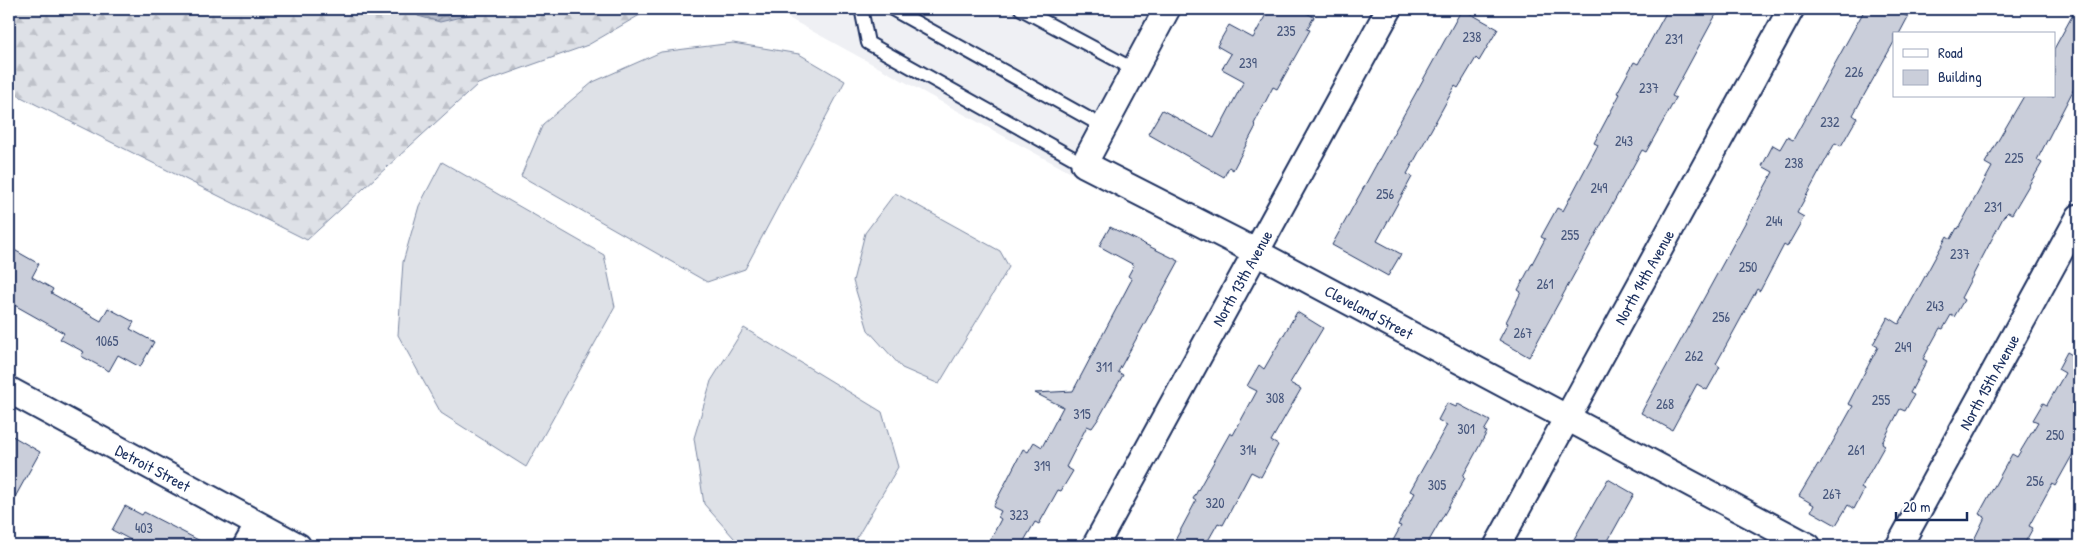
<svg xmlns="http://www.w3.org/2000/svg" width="2088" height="555" font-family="'Patrick Hand',sans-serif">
<defs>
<pattern id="forest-firs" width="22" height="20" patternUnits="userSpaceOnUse" patternTransform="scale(1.25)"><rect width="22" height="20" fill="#dee1e7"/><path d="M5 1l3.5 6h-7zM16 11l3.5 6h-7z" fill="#bec1c9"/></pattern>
<pattern id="water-waves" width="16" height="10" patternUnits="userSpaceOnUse" patternTransform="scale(1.25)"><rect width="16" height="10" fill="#b5bbca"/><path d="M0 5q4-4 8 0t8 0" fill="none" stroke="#9298a7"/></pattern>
</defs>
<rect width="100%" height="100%" fill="#fff"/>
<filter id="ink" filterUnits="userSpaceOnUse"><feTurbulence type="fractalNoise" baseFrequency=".02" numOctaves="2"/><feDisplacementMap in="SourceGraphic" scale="10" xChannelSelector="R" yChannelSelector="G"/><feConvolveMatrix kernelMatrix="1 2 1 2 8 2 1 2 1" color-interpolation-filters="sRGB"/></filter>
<g filter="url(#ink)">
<!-- built -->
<path fill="#eff0f4" d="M 772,9 L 1154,9 L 1073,174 Z"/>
<!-- forest -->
<path fill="url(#forest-firs)" stroke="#7c88a2" d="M 9,9 L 650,9 L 588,45 L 478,84 L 307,240 L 9,91 Z"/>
<!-- pitch -->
<path fill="#dee1e7" stroke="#7c88a2" d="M 733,43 L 799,54 L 845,81 L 745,269 L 707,282 L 521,176 L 543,124 L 593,82 L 661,52 Z
M 442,162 L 604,255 L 615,307 L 526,467 L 441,413 L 398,335 L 403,262 L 419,206 Z
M 895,193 L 1000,251 L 1009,267 L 939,384 L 902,368 L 868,330 L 853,281 L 865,233 Z
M 744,328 L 882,412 L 898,467 L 852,546 L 741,546 L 704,504 L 694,438 L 711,381 Z"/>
<!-- water -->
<path fill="url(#water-waves)" stroke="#77839f" d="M 412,9 L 501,9 L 496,12 L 473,14 L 440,22 L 418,16 Z"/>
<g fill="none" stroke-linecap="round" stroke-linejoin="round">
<!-- shore -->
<path stroke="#596789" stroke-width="1" d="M 419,9 C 434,23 457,12 474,9"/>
</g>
<!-- building -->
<path fill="#caceda" stroke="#1b2f5e" d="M 1269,9 L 1299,9 L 1314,17 L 1307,29 L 1310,30 L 1277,89 L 1273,87 L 1254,124 L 1256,126 L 1233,170 L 1229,167 L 1224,177 L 1148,134 L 1162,110 L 1214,138 L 1244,81 L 1222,69 L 1231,54 L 1217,46 L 1229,25 L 1253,38 Z
M 1462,9 L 1498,29 L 1479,61 L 1476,58 L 1458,88 L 1455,86 L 1407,174 L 1412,177 L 1377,241 L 1401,254 L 1388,276 L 1332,245 Z
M 1668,9 L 1719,9 L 1672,96 L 1676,98 L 1646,152 L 1642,150 L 1529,357 L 1499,340 L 1508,323 L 1506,322 L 1521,292 L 1518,290 L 1545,239 L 1541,237 L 1557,208 L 1563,211 L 1598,145 L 1594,143 L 1620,94 L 1617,93 L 1634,62 L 1638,64 Z
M 1865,9 L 1893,9 L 1908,17 L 1899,34 L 1894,34 L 1894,42 L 1853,115 L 1857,118 L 1841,146 L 1835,143 L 1797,213 L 1804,217 L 1787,247 L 1784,245 L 1760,291 L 1757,289 L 1716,364 L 1720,367 L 1707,390 L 1697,384 L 1672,430 L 1641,413 L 1773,172 L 1762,166 L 1773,145 L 1780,149 L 1787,137 L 1793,140 Z
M 2076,9 L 2079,9 L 2079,79 L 2037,160 L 2042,163 L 2012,214 L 2008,212 L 2004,216 L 1961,298 L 1964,300 L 1954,317 L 1951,315 L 1943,329 L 1940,328 L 1923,359 L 1927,361 L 1910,393 L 1914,395 L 1905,411 L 1900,409 L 1882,443 L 1885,445 L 1861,488 L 1864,490 L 1854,509 L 1848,505 L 1836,525 L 1811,511 L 1814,505 L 1799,496 L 1818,464 L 1820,465 L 1853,406 L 1848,404 L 1878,347 L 1873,344 L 1888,317 L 1899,324 L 1947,236 L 1951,239 L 1957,228 L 1958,229 L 1992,167 L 1985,163 L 2024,96 L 2054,96 L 2054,49 Z
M 1110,227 L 1179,261 L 1118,372 L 1123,375 L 1099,418 L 1092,428 L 1087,426 L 1066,467 L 1073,471 L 1061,491 L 1058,490 L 1039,524 L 1035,522 L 1021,546 L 987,546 L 1001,519 L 998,517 L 1001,511 L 993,507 L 1023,449 L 1028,452 L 1034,442 L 1042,447 L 1063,407 L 1035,393 L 1073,391 L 1132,279 L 1128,276 L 1134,265 L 1099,246 Z
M 9,247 L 39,264 L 32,277 L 53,289 L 51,293 L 101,321 L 108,308 L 134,322 L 130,329 L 154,342 L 140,367 L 118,355 L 109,371 L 81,356 L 84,352 L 60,339 L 64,333 L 9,302 Z
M 1297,312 L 1323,328 L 1290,383 L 1301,389 L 1271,441 L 1278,445 L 1261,477 L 1251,472 L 1223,525 L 1218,523 L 1205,546 L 1172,546 L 1196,501 L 1193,499 L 1230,433 L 1233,435 L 1257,391 L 1247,386 L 1259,365 L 1264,369 Z
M 2079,347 L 2079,443 L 2055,486 L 2052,484 L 2029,526 L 2033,528 L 2023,546 L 1971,546 L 1985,517 L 1979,514 L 2012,454 L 2017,457 L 2038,422 L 2033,420 L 2043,403 L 2047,405 L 2065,373 L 2058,369 L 2067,352 L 2074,356 Z
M 1447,403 L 1456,407 L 1458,404 L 1490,421 L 1484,431 L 1487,432 L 1463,476 L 1465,478 L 1426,546 L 1390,546 L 1401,526 L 1398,525 L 1415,493 L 1410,491 L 1447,425 L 1438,420 Z
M 9,434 L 40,452 L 9,508 Z
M 1608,479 L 1634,494 L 1605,546 L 1570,546 Z
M 125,506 L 142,515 L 144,512 L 210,546 L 142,546 L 112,530 Z"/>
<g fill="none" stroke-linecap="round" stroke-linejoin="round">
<defs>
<path id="lane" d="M 864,9 L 862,13 L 868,43 L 1084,164
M 892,9 L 1104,127
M 1021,9 L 1135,70"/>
<path id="street" d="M 1167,9 L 1084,164 L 1237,242 L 1808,546
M 9,390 L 298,546
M 246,546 L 258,525
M 1095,546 L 1389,9
M 1497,546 L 1791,9
M 1899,546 L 2079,217"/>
</defs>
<!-- lane casing -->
<use href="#lane" stroke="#1b2f5e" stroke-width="16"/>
<!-- street casing -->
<use href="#street" stroke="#1b2f5e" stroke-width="29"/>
<!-- lane -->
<use href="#lane" stroke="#fff" stroke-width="12"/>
<!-- street -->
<use href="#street" stroke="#fff" stroke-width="25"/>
</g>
</g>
<g text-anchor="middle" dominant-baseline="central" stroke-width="4.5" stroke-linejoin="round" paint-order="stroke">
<!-- number labels -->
<g font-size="14" fill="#47577d">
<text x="1286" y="30">235</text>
<text x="1472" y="36">238</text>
<text x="1674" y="38">231</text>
<text x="1248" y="62">239</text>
<text x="1854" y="71">226</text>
<text x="1649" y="87">237</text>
<text x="1830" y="121">232</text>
<text x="1624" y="140">243</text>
<text x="2014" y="157">225</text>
<text x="1794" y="162">238</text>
<text x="1599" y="187">249</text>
<text x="1385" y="193">256</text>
<text x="1993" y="206">231</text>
<text x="1774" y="220">244</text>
<text x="1570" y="234">255</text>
<text x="1960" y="253">237</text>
<text x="1748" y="266">250</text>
<text x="1545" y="283">261</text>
<text x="1935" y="305">243</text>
<text x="1721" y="316">256</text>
<text x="1523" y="332">267</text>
<text x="107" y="340">1065</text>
<text x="1903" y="346">249</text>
<text x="1694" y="355">262</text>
<text x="1104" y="366">311</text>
<text x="1275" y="397">308</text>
<text x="1881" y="399">255</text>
<text x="1665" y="403">268</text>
<text x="1082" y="413">315</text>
<text x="1466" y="428">301</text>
<text x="2055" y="434">250</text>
<text x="1248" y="449">314</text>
<text x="1856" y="449">261</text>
<text x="1042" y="465">319</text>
<text x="2035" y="480">256</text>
<text x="1437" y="484">305</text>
<text x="1832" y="493">267</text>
<text x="1215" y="502">320</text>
<text x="1019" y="514">323</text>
<text x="144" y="527">403</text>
</g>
<!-- street labels -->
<g font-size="16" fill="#1b2f5e" stroke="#fff">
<text transform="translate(1644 277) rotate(-61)">North 14th Avenue</text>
<text transform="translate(1242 278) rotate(-61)">North 13th Avenue</text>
<text transform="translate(1369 312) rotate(28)">Cleveland Street</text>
<text transform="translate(1989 382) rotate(-61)">North 15th Avenue</text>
<text transform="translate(153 468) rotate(28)">Detroit Street</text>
</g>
</g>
<!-- margin -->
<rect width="2088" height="555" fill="none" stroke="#fff" stroke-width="30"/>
<rect x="15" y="15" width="2058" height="525" fill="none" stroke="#1b2f5e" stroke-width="2" filter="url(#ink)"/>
<!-- legend -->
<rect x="1893" y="32" width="162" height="65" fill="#ffffff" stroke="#a4acbf"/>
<rect x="1903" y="49" width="25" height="8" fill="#ffffff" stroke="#a4acbf"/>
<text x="1938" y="58" font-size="15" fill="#1b2f5e">Road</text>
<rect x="1903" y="70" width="25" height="15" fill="#caceda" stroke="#a4acbf"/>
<text x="1938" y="82" font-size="15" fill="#1b2f5e">Building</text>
<!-- scale -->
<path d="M1896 512v8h71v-8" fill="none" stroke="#1b2f5e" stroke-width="2.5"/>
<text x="1903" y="512" font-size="15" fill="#1b2f5e" stroke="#ffffff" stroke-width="4" paint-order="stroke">20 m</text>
</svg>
